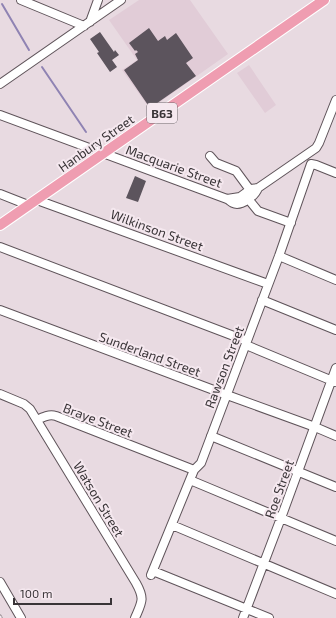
<svg xmlns="http://www.w3.org/2000/svg" width="336" height="618" font-family="'Exo 2',sans-serif">
<rect width="100%" height="100%" fill="#e8dae1"/>
<!-- built -->
<path fill="#e1ccd7" d="M 139,0 L 190,0 L 228,54 L 150,109 L 122,70 L 137,60 L 109,20 Z
M 249,65 L 276,105 L 265,113 L 237,73 Z"/>
<g fill="none" stroke-linecap="round" stroke-linejoin="round">
<!-- stream -->
<path stroke="#8f83b3" stroke-width="2" d="M 2,4 L 29,50
M 42,67 L 86,132"/>
</g>
<!-- building -->
<path fill="#5c545d" d="M 149,28 L 158,41 L 165,36 L 167,40 L 176,33 L 193,58 L 186,63 L 196,76 L 150,108 L 124,70 L 138,60 L 135,54 L 138,52 L 136,50 L 135,51 L 129,43 Z
M 100,32 L 114,52 L 115,50 L 119,55 L 112,60 L 117,67 L 110,72 L 97,53 L 99,52 L 90,39 Z
M 135,176 L 146,181 L 138,202 L 126,198 Z"/>
<g fill="none" stroke-linecap="round" stroke-linejoin="round">
<defs>
<path id="minor" d="M 21,0 L 84,26
M 90,22 L 98,0
M 0,84 L 121,0
M 0,115 L 227,199 C 229,200 231,202 233,203 C 241,207 255,196 258,188
M 210,156 L 216,163 L 236,171 L 250,190
M 0,194 L 28,205
M 245,195 L 258,211 L 291,223
M 227,199 L 240,197 L 251,189 L 258,188 L 316,148 L 319,143 L 336,100
M 37,200 L 268,284
M 0,247 L 247,341
M 279,256 L 336,280
M 262,300 L 336,330
M 0,310 L 227,395 L 315,427 L 336,436
M 246,345 L 335,382
M 0,394 L 24,404 L 30,409 L 136,583 C 145,599 142,602 135,618
M 37,420 C 43,417 49,414 56,416 L 194,470
M 211,436 L 336,487
M 190,480 L 336,541
M 172,525 L 336,594
M 153,571 L 269,618
M 151,575 L 194,470 L 201,463 L 279,256 L 311,164 L 316,165 L 336,173
M 0,582 L 21,618
M 243,618 L 281,518 L 336,368"/>
<path id="major" d="M 0,225 L 324,0"/>
</defs>
<!-- minor casing -->
<use href="#minor" stroke="#5f545a" stroke-width="10"/>
<!-- major casing -->
<use href="#major" stroke="#fff" stroke-width="12"/>
<!-- minor -->
<use href="#minor" stroke="#fff" stroke-width="8"/>
<!-- major -->
<use href="#major" stroke="#ef9db1" stroke-width="10"/>
<defs>
<path id="rail" d="M 0,616 L 1,618"/>
</defs>
<!-- rail casing -->
<use href="#rail" stroke="#998f94" stroke-width="3.5"/>
<!-- rail -->
<use href="#rail" stroke="#f5e8ef" stroke-width="2" stroke-dasharray="6" stroke-linecap="butt"/>
</g>
<g text-anchor="middle" dominant-baseline="central" stroke-width="4" stroke-linejoin="round" paint-order="stroke">
<!-- shield labels -->
<rect fill="#f5e8ef" stroke="#716a6e" stroke-width="1" x="147" y="103" width="30" height="20" rx="3"/>
<g font-size="12" font-weight="bold" fill="#393437">
<text x="162" y="113">B63</text>
</g>
<!-- street labels -->
<g font-size="13" fill="#393437" stroke="#f5e8ef">
<text transform="translate(96 143) rotate(-35)">Hanbury Street</text>
<text transform="translate(174 166) rotate(20)">Macquarie Street</text>
<text transform="translate(157 230) rotate(20)">Wilkinson Street</text>
<text transform="translate(150 354) rotate(20)">Sunderland Street</text>
<text transform="translate(224 367) rotate(-69)">Rawson Street</text>
<text transform="translate(98 420) rotate(21)">Braye Street</text>
<text transform="translate(279 489) rotate(-70)">Roe Street</text>
<text transform="translate(99 499) rotate(59)">Watson Street</text>
</g>
</g>
<!-- scale -->
<path d="M14 598v6h97v-6" fill="none" stroke="#393437" stroke-width="2"/>
<text x="20" y="598" font-size="12" fill="#393437" stroke="#f5e8ef" stroke-width="3" paint-order="stroke">100 m</text>
</svg>
